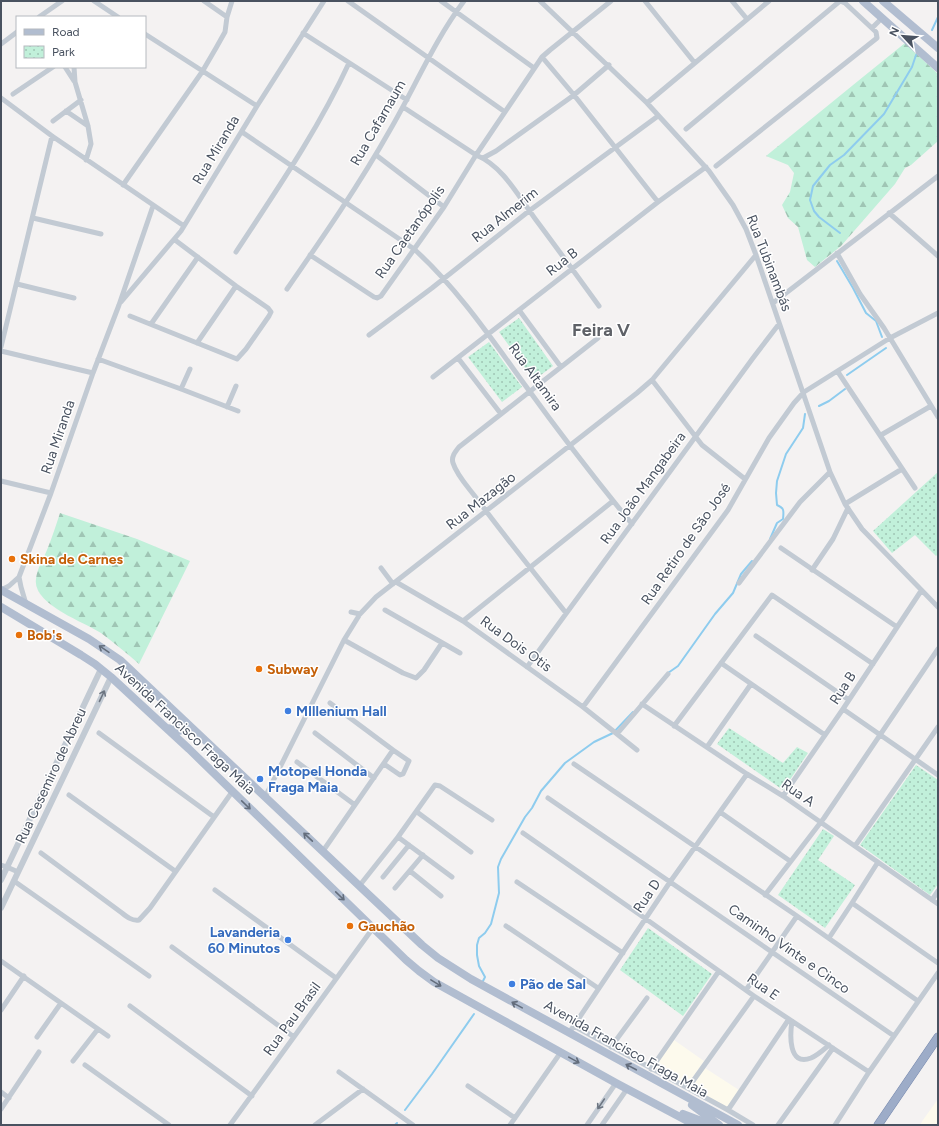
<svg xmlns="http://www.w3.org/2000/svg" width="939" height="1126" font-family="Figtree,sans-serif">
<defs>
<pattern id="forest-firs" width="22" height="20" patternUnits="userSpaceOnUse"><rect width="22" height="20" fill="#c1f0da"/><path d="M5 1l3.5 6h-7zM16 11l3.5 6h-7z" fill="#9fc5b4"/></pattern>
<pattern id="park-dots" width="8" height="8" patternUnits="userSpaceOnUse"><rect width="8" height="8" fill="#c1f0da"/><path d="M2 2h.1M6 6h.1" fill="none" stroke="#9fc5b4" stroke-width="1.8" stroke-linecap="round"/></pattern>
</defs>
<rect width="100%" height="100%" fill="#f4f2f2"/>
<!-- commercial -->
<path fill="#fdfaed" d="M 674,1040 L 704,1061 L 687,1085 L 654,1068 Z
M 705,1068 L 739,1090 L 727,1107 L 691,1087 Z
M 938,1099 L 938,1125 L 920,1125 L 923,1120 Z"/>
<!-- forest -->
<path fill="url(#forest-firs)" d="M 905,43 L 938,74 L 938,141 L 911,165 L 905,168 L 895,184 L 841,246 L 815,267 L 807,260 L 798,227 L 788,218 L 782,205 L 790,192 L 794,173 L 788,165 L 766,156 L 858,81 Z
M 60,513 L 137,539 L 190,561 L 139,664 C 127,653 114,643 101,633 C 84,622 32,604 36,579 C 37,569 43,559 47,550 C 52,538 56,525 60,513 Z"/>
<!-- park -->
<path fill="url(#park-dots)" d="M 519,318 L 553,366 L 534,380 L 499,332 Z
M 489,342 L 522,387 L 502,402 L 468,357 Z
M 938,472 L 938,554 L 936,556 L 915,535 L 892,553 L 873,531 Z
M 729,728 L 783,763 L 797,747 L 808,753 L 783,790 L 717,744 Z
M 916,765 L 938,780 L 938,884 L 930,895 L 860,845 Z
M 823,829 L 834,836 L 818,860 L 855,885 L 825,928 L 778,895 Z
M 648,928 L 712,974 L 683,1016 L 620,970 Z"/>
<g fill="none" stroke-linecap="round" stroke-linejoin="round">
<!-- stream -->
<path stroke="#8eccee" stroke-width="2" d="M 932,30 L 938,17
M 840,233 L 819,217 L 814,211 L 810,200 L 813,186 L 830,165 L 844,155 L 884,114 L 912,67 L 916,55
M 837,261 L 853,288 L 866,313 L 876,321 L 882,337
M 847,375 L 886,348
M 819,406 L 829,401 L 845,389
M 770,539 L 777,523 L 783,519 C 784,510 784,508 777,505 L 776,493 L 777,481 L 786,454 L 803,428 L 805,414
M 668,673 L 678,666 L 715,614 L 733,593 L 741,574 L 752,561
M 483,981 L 485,977 L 479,966 L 477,955 L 477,945 L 479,938 L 485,933 L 491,924 L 499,893 L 498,867 L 501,859 L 525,817 L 532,808 L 541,791 L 565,763 L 594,742 L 613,733 L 633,712
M 405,1110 L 432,1074 L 474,1014
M 395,1125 L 397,1123"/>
<defs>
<path id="trunk" d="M 878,1125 L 938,1037"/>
</defs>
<!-- trunk casing -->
<use href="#trunk" stroke="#7487ac" stroke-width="9"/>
<!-- minor -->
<path stroke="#c2cad3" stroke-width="5" d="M 94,1 L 118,17
M 204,1 L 227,17
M 348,1 L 505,112
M 441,1 L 534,68
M 540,1 L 647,103 L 709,171 L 733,205 L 746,229 L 756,255 L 830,472 L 845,504 L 862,529 L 938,607
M 645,1 L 694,62
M 732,1 L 747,19
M 39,17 L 62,1
M 872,28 L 882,18
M 303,33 L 407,100
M 145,34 L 257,106
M 1,44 L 17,32
M 542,57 L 574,95 L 658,202
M 65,67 L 74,81
M 74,67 L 75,82 L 88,126 L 91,144 L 86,160
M 13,94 L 53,67
M 1,98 L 52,136 L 184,226
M 647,103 L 769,1
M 403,107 L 476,155 C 503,166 519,197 536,220 C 557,248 578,277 599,306
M 66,111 L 88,126
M 53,121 L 81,100
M 686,129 L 840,1 L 845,3 L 876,32 L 877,38 L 716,166
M 242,132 L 414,249 C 457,288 491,338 525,385 C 559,432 595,479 632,524
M 376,155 L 444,207
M 483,158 L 496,151 L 574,95 L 609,65
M 123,185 L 202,72 L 216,48 L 225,32 L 227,17 L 232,1
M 889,213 L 938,256
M 33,218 L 101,234
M 236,252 C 276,191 318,130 349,63
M 837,253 L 860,294 L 884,328 L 938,417
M 310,255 L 374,297 L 377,298 L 381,296 L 444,207 L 476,155 L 542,57 L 550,50 L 611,1
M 17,284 L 74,298
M 287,289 C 323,237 359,185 390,130 C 415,87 434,41 464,1
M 121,302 L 181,231 L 257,106 L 324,1
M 773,303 L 938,176
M 519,310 L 561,367
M 130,316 L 237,359 L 246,349 L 269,316 L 271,312 L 268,308 L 236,286 L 175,240
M 151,324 L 198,257
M 369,335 L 432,288 L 529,211 L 658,116
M 197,343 L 236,286
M 1,347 L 52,136
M 1,351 L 93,373
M 458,358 L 501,414
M 98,359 L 181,389 L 238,411
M 838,372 L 915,488
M 433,377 L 658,202 L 706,167
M 652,380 L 702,445 L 745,479
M 181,389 L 190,369
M 227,407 L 236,386
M 881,435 L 931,406
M 1,481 L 51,493
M 845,504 L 902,469
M 781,548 L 897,627
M 381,568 L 393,584
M 812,570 L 833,539 L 848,508
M 19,577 L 21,587 L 26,604
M 396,582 L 463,621 L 583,707 L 617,734
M 739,583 L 800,502 L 830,472
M 1,590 L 9,586 L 19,577 L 51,493 L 93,373 L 119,305 L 153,206
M 385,610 L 460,653
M 351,612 L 360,614
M 566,613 C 536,575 506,538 477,499 C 469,488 457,476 453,463 C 451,457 455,452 459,447 L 598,338
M 463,621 L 613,501
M 756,636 L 849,700
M 344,640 L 403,673 L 416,678 L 424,670 L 442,643
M 721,663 L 825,735
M 527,667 L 753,358 L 779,324
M 642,704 L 747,774 L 783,796 L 938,904
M 583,707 L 728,510 L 769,438 L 794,403 L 804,392 L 890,338 L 938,313
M 843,709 L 938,775
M 674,726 L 772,595 L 873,664
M 99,733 L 214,817
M 315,733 L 374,778
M 707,747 L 751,684
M 637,750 L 617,734 L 668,674
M 297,762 L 355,805
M 384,764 L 400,775 L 403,774 L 409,761 L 393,750
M 574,764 L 797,916 L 918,1001
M 69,795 L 175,871
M 783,796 L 843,709 L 921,591
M 265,797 L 344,640 L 360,614 L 376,597 L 637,393 L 652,380 L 756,255
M 548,798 L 894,1036
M 417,812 L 471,852
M 720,812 L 790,861
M 523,833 L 646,919 L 754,996 L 869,1072
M 398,837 L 452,877
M 855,846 L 938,727
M 323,851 L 393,750 L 330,703
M 41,853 L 122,913 C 127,917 132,921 139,920 L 150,908 L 232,792
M 1,865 L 7,867 L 18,872
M 410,871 L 441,896
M 383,877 L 409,845
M 14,881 L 149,976
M 517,882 L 623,953
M 360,885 L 398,837 L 435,785 L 440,786 L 492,820
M 395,888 L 423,855
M 215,890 L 336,978
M 765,895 L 824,818 L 938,649
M 932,900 L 938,891
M 852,903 L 878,862
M 506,926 L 598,988
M 829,938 L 852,903 L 938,963
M 172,947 L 294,1037
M 1,961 L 108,1036
M 746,990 L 797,916
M 130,1006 L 252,1096
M 1,1010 L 24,976
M 792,1021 C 790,1034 788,1067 811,1058 C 818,1055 823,1050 829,1045
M 574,1026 L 728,1110
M 569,1033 L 670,882 L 747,774
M 37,1037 L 61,1003
M 611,1047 L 647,998
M 73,1061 L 98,1029
M 85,1065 L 169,1125
M 651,1069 L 719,971
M 339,1072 L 413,1125
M 468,1086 L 515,1118
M 688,1088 L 754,996
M 1,1092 L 9,1098
M 1,1109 L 39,1052
M 230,1125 L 373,928
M 315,1125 L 363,1089
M 510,1125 L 561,1052
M 587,1125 L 616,1083
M 602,1125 L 627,1089
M 753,1125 L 728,1110 L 789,1019
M 778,1125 L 833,1048
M 835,1125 L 869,1072 L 938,973"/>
<!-- tertiary -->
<path stroke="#c2cad3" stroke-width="6" d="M 1,880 L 101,669
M 1,908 L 111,677"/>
<!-- primary -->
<path stroke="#b1bdd0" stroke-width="8" d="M 863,1 L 938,68
M 883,1 L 938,48
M 1,590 L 89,639 L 120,660 L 422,945 L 438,958 L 471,979 L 738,1125
M 1,607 L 81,655 L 95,664 L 111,677 L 189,749 L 406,960 L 419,971 L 434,982 L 616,1083 L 695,1125
M 168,728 L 178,731 L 182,730 L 183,724 L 179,717
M 692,1105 L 719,1125
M 683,1114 L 712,1125"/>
<!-- trunk -->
<use href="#trunk" stroke="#9dacc8" stroke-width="8"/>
</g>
<!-- one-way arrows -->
<defs><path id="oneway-shaft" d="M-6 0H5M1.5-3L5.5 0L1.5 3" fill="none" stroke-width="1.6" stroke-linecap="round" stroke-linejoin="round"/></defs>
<g stroke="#636d7c">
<use href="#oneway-shaft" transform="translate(104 649) rotate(-146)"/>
<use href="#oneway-shaft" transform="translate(246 805) rotate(44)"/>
<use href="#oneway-shaft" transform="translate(308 837) rotate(-137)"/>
<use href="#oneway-shaft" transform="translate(340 896) rotate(44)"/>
<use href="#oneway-shaft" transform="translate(436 983) rotate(31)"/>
<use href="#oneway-shaft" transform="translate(517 1005) rotate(-151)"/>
<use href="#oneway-shaft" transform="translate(574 1060) rotate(29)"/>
<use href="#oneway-shaft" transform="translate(631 1067) rotate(-152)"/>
</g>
<g stroke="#6d7682">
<use href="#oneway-shaft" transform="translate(102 696) rotate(-65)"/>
<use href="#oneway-shaft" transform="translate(601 1104) rotate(124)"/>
</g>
<!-- markers -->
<g fill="#e8710a" stroke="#fff" stroke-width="1.5">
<circle cx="12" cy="559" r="4"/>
<circle cx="19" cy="635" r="4"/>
<circle cx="259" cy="669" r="4"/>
<circle cx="350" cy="926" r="4"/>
</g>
<g fill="#3f7fe0" stroke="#fff" stroke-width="1.5">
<circle cx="288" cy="711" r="4"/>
<circle cx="260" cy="779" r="4"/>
<circle cx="288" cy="940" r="4"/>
<circle cx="512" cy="984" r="4"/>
</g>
<g text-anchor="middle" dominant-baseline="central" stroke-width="3" stroke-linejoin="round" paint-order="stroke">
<!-- street labels -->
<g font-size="14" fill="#495260" stroke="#fff">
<text transform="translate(378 123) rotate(-60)">Rua Cafarnaum</text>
<text transform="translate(216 150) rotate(-59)">Rua Miranda</text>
<text transform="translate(505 215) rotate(-38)">Rua Almerim</text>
<text transform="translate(410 232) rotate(-55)">Rua Caetanópolis</text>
<text transform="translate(562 262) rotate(-38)">Rua B</text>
<text transform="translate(769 263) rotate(69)">Rua Tubinambás</text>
<text transform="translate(535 377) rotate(54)">Rua Altamira</text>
<text transform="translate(58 437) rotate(-71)">Rua Miranda</text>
<text transform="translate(643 488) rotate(-54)">Rua João Mangabeira</text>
<text transform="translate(481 501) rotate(-38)">Rua Mazagão</text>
<text transform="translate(686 544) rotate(-55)">Rua Retiro de São José</text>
<text transform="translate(516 644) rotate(36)">Rua Dois Otis</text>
<text transform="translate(843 688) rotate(-57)">Rua B</text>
<text transform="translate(185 729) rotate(43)">Avenida Francisco Fraga Maia</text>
<text transform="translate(51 776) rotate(-65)">Rua Cesemiro de Abreu</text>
<text transform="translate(798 793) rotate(35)">Rua A</text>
<text transform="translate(647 896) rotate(-56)">Rua D</text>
<text transform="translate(789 949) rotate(35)">Caminho Vinte e Cinco</text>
<text transform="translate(763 987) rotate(35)">Rua E</text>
<text transform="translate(292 1019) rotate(-54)">Rua Pau Brasil</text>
<text transform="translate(626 1049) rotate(29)">Avenida Francisco Fraga Maia</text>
</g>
<!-- food labels -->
<g font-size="14" font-weight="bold" fill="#c56008" stroke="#fff" text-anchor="start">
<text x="20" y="559">Skina de Carnes</text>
<text x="27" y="635">Bob's</text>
<text x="267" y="669">Subway</text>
<text x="358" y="926">Gauchão</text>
</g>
<!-- shop labels -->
<g font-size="14" font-weight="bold" fill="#366cbe" stroke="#fff" text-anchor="start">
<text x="296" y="711">MIllenium Hall</text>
<text x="268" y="771">Motopel Honda<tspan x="268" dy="16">Fraga Maia</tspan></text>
<text x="280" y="932" text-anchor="end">Lavanderia<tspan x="280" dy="16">60 Minutos</tspan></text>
<text x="520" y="984">Pão de Sal</text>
</g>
<!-- district labels -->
<g font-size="18" font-weight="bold" fill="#5e6167" stroke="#fff">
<text x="601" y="330">Feira V</text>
</g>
</g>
<!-- border -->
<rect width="939" height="1126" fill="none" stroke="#495260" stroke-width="4"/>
<!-- legend -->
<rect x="16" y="16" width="130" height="52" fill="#ffffff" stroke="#b6babf"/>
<rect x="24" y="29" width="20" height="6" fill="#b1bdd0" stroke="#b6babf"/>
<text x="52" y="36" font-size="12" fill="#495260">Road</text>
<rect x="24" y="46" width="20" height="12" fill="url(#park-dots)" stroke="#b6babf"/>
<text x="52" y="56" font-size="12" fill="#495260">Park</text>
<!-- north arrow -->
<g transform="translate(903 36) rotate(296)" stroke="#ffffff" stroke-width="3" paint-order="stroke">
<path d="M0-3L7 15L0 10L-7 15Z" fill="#495260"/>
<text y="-6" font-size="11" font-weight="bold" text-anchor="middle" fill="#495260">N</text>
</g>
</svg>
